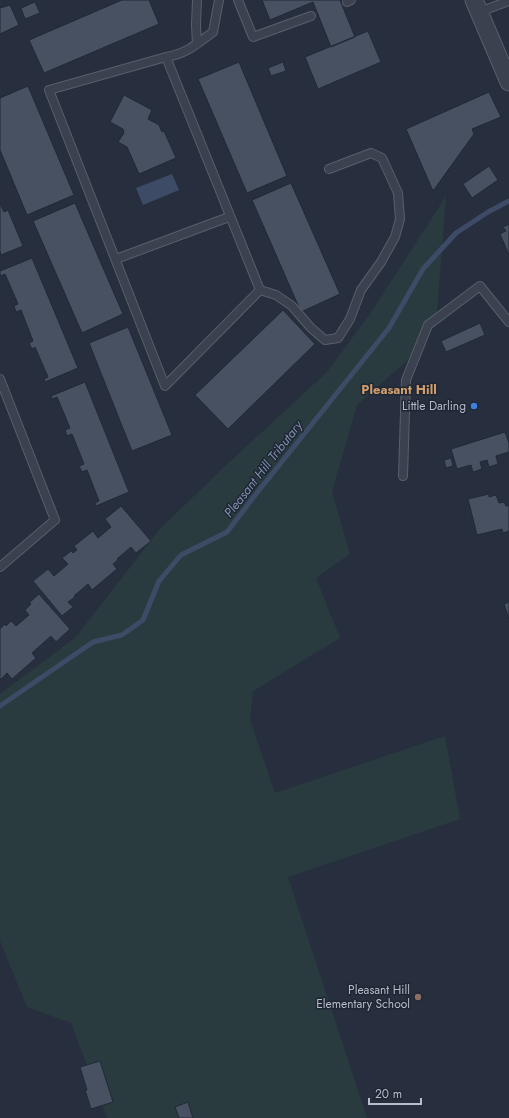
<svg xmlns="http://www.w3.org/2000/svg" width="509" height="1118" font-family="Jost,sans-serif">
<rect width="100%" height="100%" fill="#272f3e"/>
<path fill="#293b3f" d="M446,196L436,325L411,357L357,405L332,491L350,554L316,578L340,638L253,691L250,720L275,793L445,736L460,819L288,877L367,1118H107L71,1023L27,1007L0,941V694L75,638L159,530L223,468L327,372L372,311Z"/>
<path fill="#3d4b66" d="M172,174L179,190L143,205L136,188Z"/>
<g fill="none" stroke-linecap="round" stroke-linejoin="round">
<path stroke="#3d4b66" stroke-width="5" d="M0,706L93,642L122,635L143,620L159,581L181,555L227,532L256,494L389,328L423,269L456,233L488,212L509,201"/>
</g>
<path fill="#485162" stroke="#212836" d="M122,0H149L159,24L44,73L29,40Z
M262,0H340L355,37L331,47L313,2L270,20Z
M35,2L40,13L25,19L21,8Z
M10,5L19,25L0,34V8Z
M368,31L381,62L318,89L305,57Z
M239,62L287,176L247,193L198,79Z
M283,62L286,71L271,76L268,68Z
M28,86L74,195L27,215L0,150V98Z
M489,92L501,117L472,129L474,134L433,191L406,129Z
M124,95L152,110L148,119L159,125L162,132L164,131L176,158L139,174L127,147L118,142L124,133L123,129L110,122Z
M489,166L498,180L472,198L463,184Z
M291,183L340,294L301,312L252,200Z
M0,203L4,212L8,210L23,246L1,255L0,251Z
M75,203L123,314L82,333L33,221Z
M509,224V255L500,234L506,231L503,227Z
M32,258L78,368L45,382L44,379L48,377L35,347L32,349L29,343L33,341L21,310L16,312L14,306L18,304L5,274L1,276L0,274V271Z
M283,310L315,344L228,429L195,395Z
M480,323L485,335L446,352L441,341Z
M128,327L172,435L132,451L89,343Z
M85,382L129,492L96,506L95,503L99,501L87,470L82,472L79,466L84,464L72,434L67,436L65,430L70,428L57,397L52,399L51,396Z
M505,432L509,443V452L496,456L498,464L489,467L487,460L480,462L482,469L473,472L471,465L457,469L451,449Z
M451,458L453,466L446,468L444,460Z
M489,494V497L496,495L499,503L504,502L506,506H509V531L503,533L502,529L477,535L468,499Z
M121,506L151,541L136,553L131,547L117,559L118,560L113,564L117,569L92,590L88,584L74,596L75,597L68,602L73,607L62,616L33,581L48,569L54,576L68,564L62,558L71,551L73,553L77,550L74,546L93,531L98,538L111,527L105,519Z
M39,594L70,629L56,642L51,636L32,653L36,658L12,679L7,673L0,680V629L5,624L6,626L11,621L16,626L29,615L25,610L31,604L29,603Z
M509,602V619L504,604Z
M100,1061L113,1102L91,1109L85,1090H87L80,1067Z
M188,1102L193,1118H179L175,1107Z"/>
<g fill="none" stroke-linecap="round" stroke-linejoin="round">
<defs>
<path id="service" d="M238,0L253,37L311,16
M347,2L351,0
M479,12L509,1
M197,44L196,25L197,0
M166,57L260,290L165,386L49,90L166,57C186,54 197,44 213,32L219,0
M116,259L229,217
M260,290L276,295L292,306L311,328L325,340L338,338L350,319L361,290L381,262L395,237L400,219L398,193L382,158L371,153L329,169
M0,379L55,520L0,567
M403,476L406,380L428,325L480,286L509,322"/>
<path id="minor" d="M474,0L509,82"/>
</defs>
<use href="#service" stroke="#585f6c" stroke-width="10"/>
<use href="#minor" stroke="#585f6c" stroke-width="19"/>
<use href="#service" stroke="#3b414e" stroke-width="8"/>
<use href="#minor" stroke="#3b414e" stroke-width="17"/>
</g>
<circle fill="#3f7fe0" stroke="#1f2634" stroke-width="1.5" cx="474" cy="406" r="4"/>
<circle fill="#8d6e63" stroke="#1f2634" stroke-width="1.5" cx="418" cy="997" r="4"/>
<g text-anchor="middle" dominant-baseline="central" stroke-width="3" stroke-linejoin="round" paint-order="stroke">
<g font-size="12" fill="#b7bdc9" stroke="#1f2634" text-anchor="end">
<text x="466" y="406">Little Darling</text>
<text x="410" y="990">Pleasant Hill<tspan x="410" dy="14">Elementary School</tspan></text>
</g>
<g font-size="13" font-weight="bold" fill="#cf9e6c" stroke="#1f2634">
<text x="399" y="389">Pleasant Hill</text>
</g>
<g font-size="13" font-style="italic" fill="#8090af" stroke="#1f2634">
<text transform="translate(263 469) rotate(-52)">Pleasant Hill Tributary</text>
</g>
</g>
<path d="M369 1098v6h52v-6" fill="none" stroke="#b7bdc9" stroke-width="2"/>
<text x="375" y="1098" font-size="12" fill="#b7bdc9" stroke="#1f2634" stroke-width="3" paint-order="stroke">20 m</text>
</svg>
